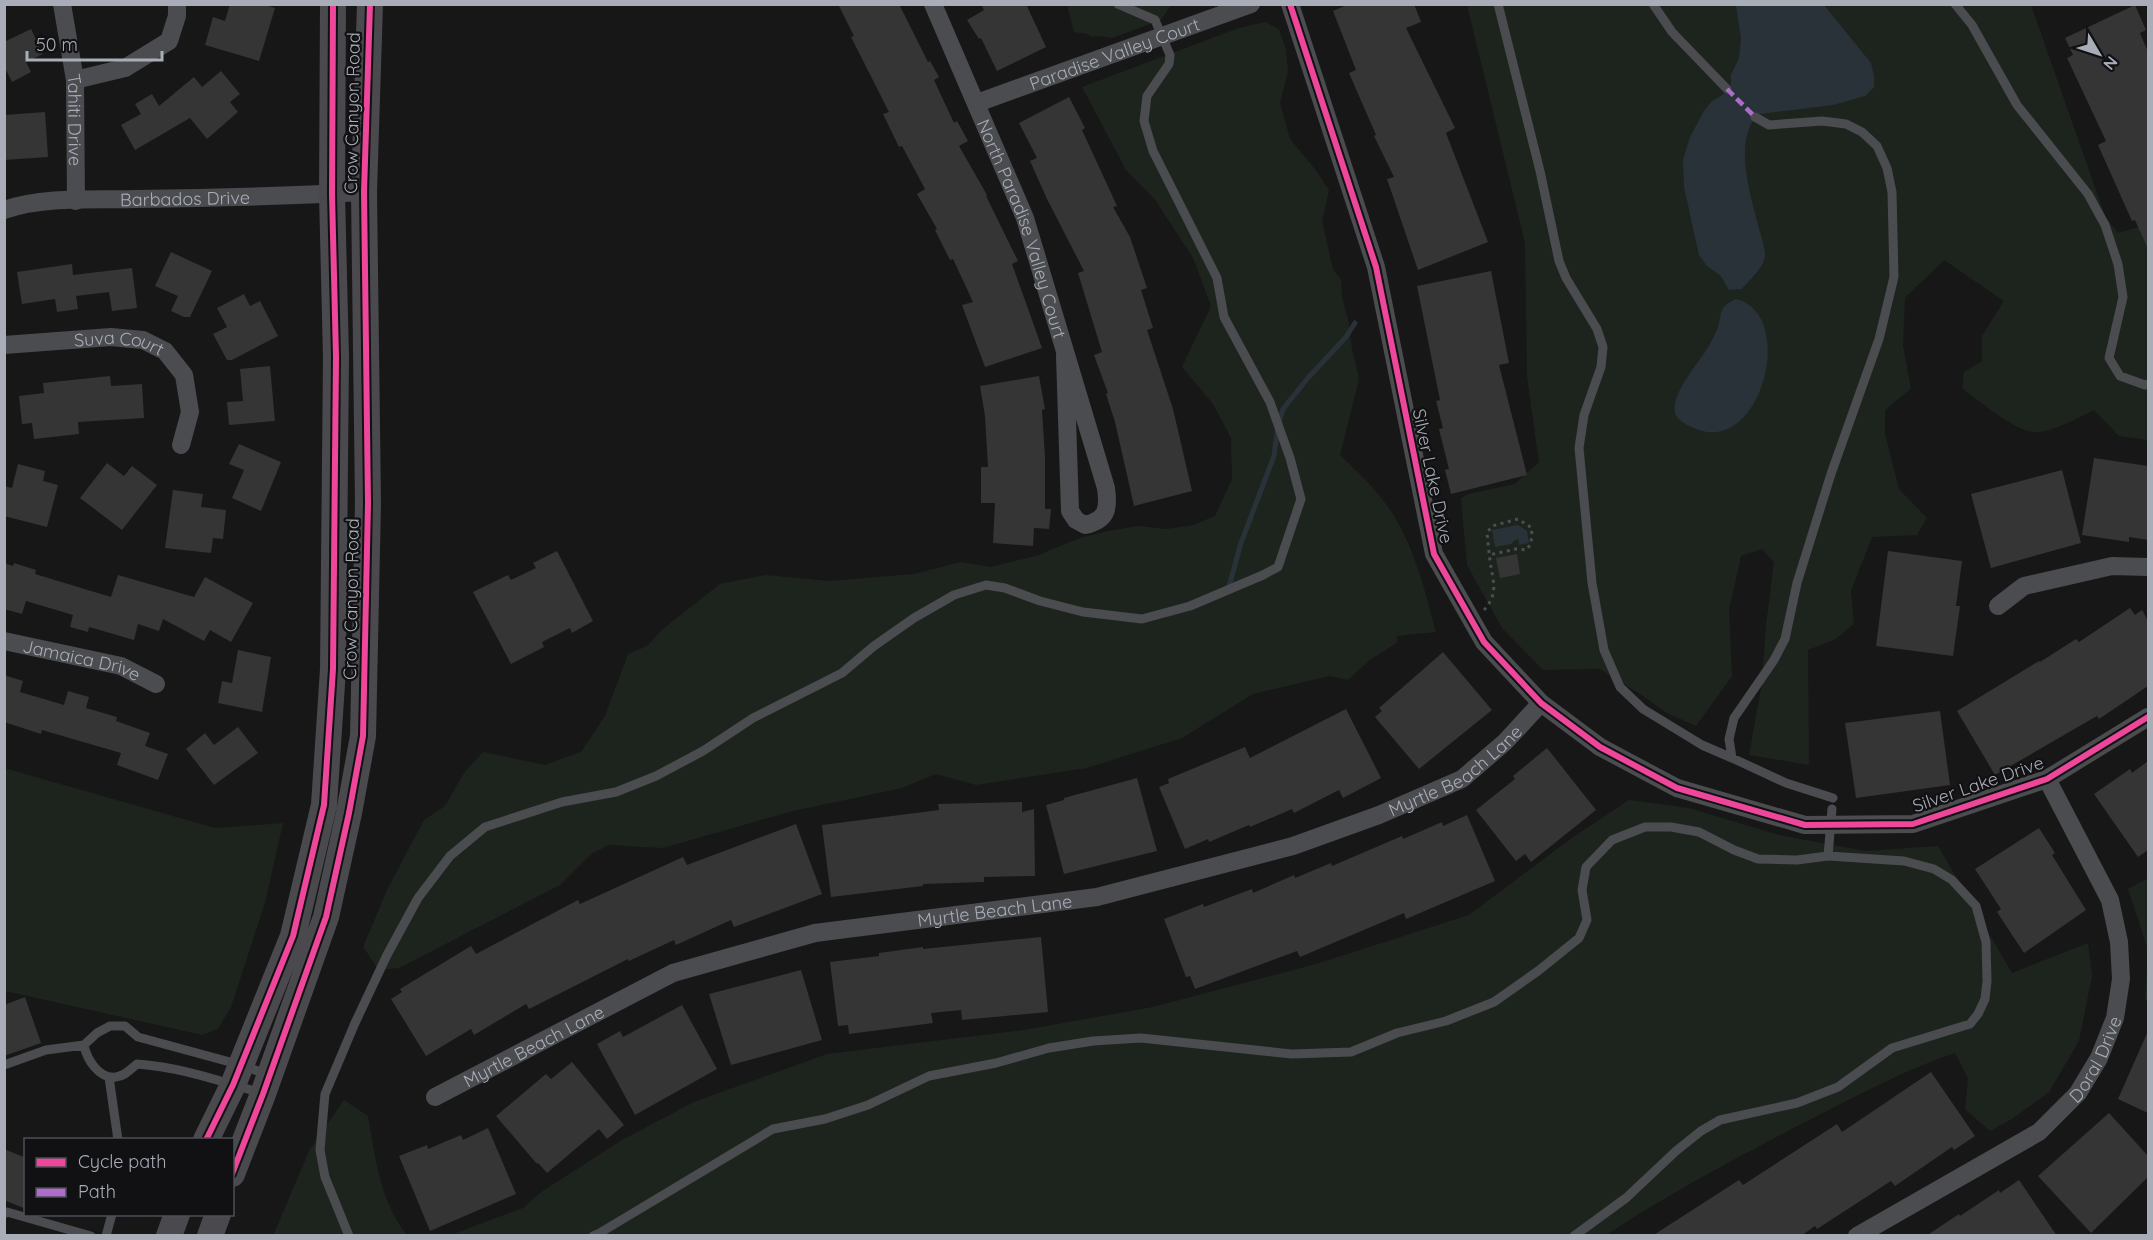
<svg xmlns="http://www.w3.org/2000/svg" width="2153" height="1240" font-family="Quicksand,sans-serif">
<rect width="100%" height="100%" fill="#171717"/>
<path fill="#1d241e" d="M1067,5H1171L1161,20L1112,38L1098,36L1091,37L1088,34L1074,32Z
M1467,5H2031L2105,216L2118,233L2148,224V440L2119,436L2094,410C2081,417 2048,434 2033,432C2012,429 1979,401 1962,388L1964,372L1982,361V336L2004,301L1944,260L1905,298L1903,345L1911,389L1885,410V434L1899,489L1927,518L1917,535L1872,537L1851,591L1854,624L1834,640L1808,650L1809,765L1749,755L1762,683L1766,625L1774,562L1762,549L1741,556L1729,610L1732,676L1696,726L1667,713L1640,694L1600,669L1543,670L1502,628L1467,565L1461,498L1468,494L1515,484L1539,462L1527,377L1525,243Z
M1265,22L1279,29L1286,49L1288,71L1280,103L1290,139L1315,169L1329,190L1322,221L1333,269L1341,280L1342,297L1349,323L1352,349L1359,379L1340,455C1354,469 1370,483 1382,499C1412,536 1424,587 1436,632L1397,636V643L1371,659L1348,680L1330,676L1253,694L1182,738L1087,768L976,785L936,774L902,788L793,811L663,848L609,845L591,854L560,885L399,968L379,970L363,947L387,890L424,820L445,806L464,773L483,752L545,765L581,752L605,716L628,654L647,646L664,628L720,584L765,575L829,581L914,574L961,562L990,567L1036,556L1080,538L1108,531L1138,526L1166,529L1193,525L1215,516L1232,479L1231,438L1213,404L1182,367L1211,306L1193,258L1156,201L1126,170L1082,87L1239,28Z
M4,768L215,828L283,823L265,903L231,1007L218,1029L202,1035L5,991Z
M1629,800L1689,808L1779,835L1865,851L1938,846L2012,973L2088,943L2092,976L2079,1041L2049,1092L2012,1119L1990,1131L1965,1109L1968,1078L1955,1053C1904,1070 1857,1096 1809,1120C1740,1156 1671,1192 1606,1235L448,1236L523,1208L541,1192L622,1140L694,1102L827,1054L1024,1030L1153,1007L1316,964L1469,915L1569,840Z
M2148,878V1001L2145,1000L2148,950L2128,889Z
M344,1100L368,1116C375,1156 380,1202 407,1235L273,1236L309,1151Z"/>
<path fill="#2a3239" d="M1736,5H1824L1871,63L1874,76V87L1865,96L1833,105L1759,114C1731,139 1752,201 1760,232C1762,239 1765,248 1765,255C1764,268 1750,279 1742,289L1729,290L1721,276L1707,266L1699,255L1684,187L1683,160L1690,137L1704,111L1711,102L1725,93L1731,84V75L1739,58L1741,38Z
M1736,299C1797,314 1762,452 1699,430C1690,426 1677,422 1675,412C1671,392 1701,361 1710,344C1713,338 1717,331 1719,324C1720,319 1720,314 1722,310C1725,304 1730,302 1736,299Z
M1518,525L1527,531L1529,543L1519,545L1518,539L1515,540L1511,544L1495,547L1492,530Z"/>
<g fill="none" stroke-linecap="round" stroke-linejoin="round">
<path stroke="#2a3239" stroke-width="5" d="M1228,590L1241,543L1274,456L1278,426L1283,409L1307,379L1346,337L1355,323"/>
</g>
<path fill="#353536" d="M230,4H262L275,8L259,61L205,45L213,17L225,21Z
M838,4H899L928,62L930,61L939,77L934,80L954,123L957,121L968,141L959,146L987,195L986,196L1018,261L1012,264L1042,348L985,367L962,305L973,302L953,259L950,260L935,230L937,229L917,194L925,189L902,146L899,147L883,114L889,112L851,37L854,36Z
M981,4H1026L1046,47L997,71L981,38L979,39L967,20L984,10Z
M1349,4H1414L1421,22L1406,28L1455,128L1446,133L1488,242L1418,270L1387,179L1394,177L1374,136L1376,135L1349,73L1356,70L1333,11Z
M2135,5L2146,30L2140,33L2148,52V249L2135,220L2132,221L2098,145L2106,141L2067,58L2073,55L2065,38Z
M31,29L43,54L26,62L31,72L12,82L4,66V42Z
M221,71L240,94L230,102L238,112L207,139L190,118L135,150L121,125L141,114L135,104L152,94L159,106L194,77L202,87Z
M1069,97L1085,128L1082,130L1117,206L1113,207L1130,237L1147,288L1141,290L1153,328L1147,330L1173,409L1192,491L1134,506L1115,422L1106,394L1108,393L1094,355L1102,352L1078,273L1084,271L1047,199L1030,161L1037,158L1019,123Z
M45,112L48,157L4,160V115Z
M171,252L212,271L190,317H184L171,311L178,296L155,286Z
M72,264L73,275L132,268L137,308L112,311L109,292L76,296L78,309L57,312L55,299L22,304L17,272Z
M1491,271L1509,363L1499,365L1527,475L1451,494L1445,470L1449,469L1439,429L1443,428L1436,401L1440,400L1417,286Z
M244,294L250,306L260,301L278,336L232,360H227L213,334L227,327L217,308Z
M270,366L275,421L229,425L227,402L243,401L240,369Z
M110,376L111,386L142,384L144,418L78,422L79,434L34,439L32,423L22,424L19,396L44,393L43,383Z
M1039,376L1045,409L1042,410L1045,457V509H1051L1049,529L1034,528L1033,546L993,543L995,503H981V467H988L985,416L980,386Z
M239,444L281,462L261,511L232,498L244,470L229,464Z
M2094,458L2148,466V540L2129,537V542L2082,535Z
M107,463L124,476L132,466L157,485L122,530L80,498Z
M18,464L45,471L43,481L58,485L47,527L4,516V486L12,488Z
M2062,470L2081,543L1991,568L1971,494Z
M173,490L203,494L201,507L226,510L223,539L213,538L211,553L165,548Z
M557,551L593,621L572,633L570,628L542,642L544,647L511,664L473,592L508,575L511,580L536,568L533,563Z
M1888,551L1962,561L1956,606H1960L1953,656L1876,646Z
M1517,554L1520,574L1500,578L1496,558Z
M4,563L13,566L14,563L36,570L35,574L111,597L118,575L194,597L205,577L253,603L231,642L210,630L204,641L163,619L159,631L138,624L134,640L89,627L88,632L70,627L73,615L26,601L22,614L4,609Z
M2130,608L2135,615L2142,610L2148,621V686L2099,719L2097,716L1995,775L1957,711L2039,661L2040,662L2076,639L2079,642Z
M238,650L271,657L262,712L218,703L222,681L232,683Z
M1443,652L1492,710L1419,769L1375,717L1382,711L1379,708Z
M4,675L23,681L20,692L64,705L68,691L89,697L86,708L117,717L116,721L150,733L145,746L168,754L158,780L117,765L121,753L42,730L41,734L4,722Z
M1346,709L1381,778L1343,798L1339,790L1294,813L1292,809L1250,827L1249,825L1209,842L1208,839L1185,849L1159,787L1169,783L1168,779L1245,747L1250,758Z
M1940,711L1950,785L1856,798L1845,723Z
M238,727L258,753L214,785L186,749L205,733L214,745Z
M1547,748L1596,810L1531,862L1525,854L1516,861L1476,810L1515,779L1513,776Z
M2148,761V850L2138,857L2094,794L2130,769L2132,773Z
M1137,778L1157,851L1064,874L1046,805L1064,800V798Z
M1022,802V812L1034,809L1035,876L984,877V882L923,884V886L831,897L822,825L939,810L938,804Z
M1467,815L1495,881L1406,919L1404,913L1300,957L1297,951L1195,989L1190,976L1186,977L1164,919L1203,904L1204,907L1252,889L1253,893L1294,875L1295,878L1331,863L1332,866L1402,836L1403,839L1442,822L1443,826Z
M796,824L822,894L734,927L731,920L676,945L674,940L629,961L628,959L529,1009L526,1004L474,1035L471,1029L426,1056L391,999L402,992L400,989L471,946L476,954L578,900L580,904L683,857L687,865Z
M2039,828L2055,853L2052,855L2086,910L2024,953L1997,912L2001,909L1975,869Z
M1041,937L1048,1012L962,1020L961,1010L931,1013L933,1023L849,1034L848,1025L838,1026L830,962L879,956V953L923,947V949Z
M801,970L822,1040L731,1065L709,994Z
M25,997L41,1043L4,1056V1005Z
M682,1005L717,1069L635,1115L597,1044L620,1031L623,1037Z
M2148,1031V1113L2118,1099Z
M572,1062L624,1125L607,1139L599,1129L547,1173L538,1163L537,1164L496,1116L546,1074L551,1079Z
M1931,1072L1975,1136L1954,1150L1952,1147L1895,1186L1891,1181L1817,1229L1815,1226L1801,1236H1652L1739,1180L1743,1185L1837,1124L1842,1132Z
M2109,1113L2148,1156V1177L2091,1233L2038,1176Z
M488,1128L516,1194L430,1231L399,1156L427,1145L428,1149L461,1135L463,1140Z
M4,1149L26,1158V1209L4,1200Z
M2019,1180L2057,1236H1926L1959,1214L1960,1216L1999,1190L2000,1193Z"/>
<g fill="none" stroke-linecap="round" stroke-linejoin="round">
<path stroke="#4d4e52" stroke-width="3" stroke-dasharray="3 4.5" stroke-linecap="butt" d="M1484,610C1499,593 1493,582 1490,561C1489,552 1488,542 1487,533L1492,526L1518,519L1532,528L1531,544L1526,550L1516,549L1489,555"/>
<path stroke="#4b4c50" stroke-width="9" d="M1498,4L1540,171L1559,261L1566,278L1597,329L1603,347L1601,367L1584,415L1579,448L1592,583L1604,650L1620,687L1643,709L1702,745L1732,758L1729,739L1734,718L1774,660L1785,639L1797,583L1831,474L1879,339L1894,277L1892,192L1887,168L1877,146L1862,132L1846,124L1822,121L1769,125L1755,117
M1653,4L1672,32L1727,89
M1955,4L1972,25L2017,105L2088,194L2105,225L2118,264L2123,297L2109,358L2120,376L2145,385L2148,384
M1732,758L1786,783L1833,798
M84,1045C87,1060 99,1079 116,1077C125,1076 131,1069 137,1064C180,1067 220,1081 261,1093
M4,1065L46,1050L84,1045L97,1033L110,1026H125L138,1037L241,1065L269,1075
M109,1077L118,1140
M4,1214L7,1212L91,1236
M106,1236L112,1214
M349,1236L325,1177L320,1150L325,1094L355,1023L387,955L418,898L450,856L485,827L562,802L616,792L656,776L703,751L753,718L842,673L874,646L914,618L954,595L986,585L1005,588L1040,601L1083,612L1142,619L1190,606L1263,575L1278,567L1301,499L1290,458L1270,402L1224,317L1217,278L1153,151L1144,121L1147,96L1169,64L1170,55L1155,20L1118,4
M593,1236L598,1234L773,1129L825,1119L868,1105L929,1076L996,1063L1049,1048L1093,1041L1141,1038L1292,1054L1351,1052L1397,1033L1446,1021L1494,1002L1538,971L1579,938L1587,920L1582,890L1586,867L1612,840L1645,827H1671L1699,832L1734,850L1758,859L1797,860L1828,856
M1574,1236L1626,1198L1676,1151L1701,1131L1720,1120L1797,1103L1838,1087L1892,1048L1970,1024L1978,1014L1985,999L1987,981L1986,942L1976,906L1952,880L1934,869L1904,861L1828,856L1832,809"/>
<g stroke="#4b4c50" stroke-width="18">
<path id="s1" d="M62,4L75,80L76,201"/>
<path id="s2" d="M933,4L1025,218L1106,488C1109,509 1107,520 1085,525L1076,520L1070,511L1065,356"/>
<path d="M1290,4L1376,267L1434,554L1484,642L1541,703L1600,747L1677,788L1805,825L1913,824L2047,779L2148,717"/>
<path d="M75,80L125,68L169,41L177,16V4"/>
<path id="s3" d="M977,103L1251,4"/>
<path id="s4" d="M4,210C43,196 95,200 136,199C212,198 288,196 364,192"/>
<path id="s5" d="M4,345L111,337L143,340L165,351L184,375L190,412L181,445"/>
<path d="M1998,606L2024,586L2112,566L2148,567"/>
<path id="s6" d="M4,641L121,666L156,684"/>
<path id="s7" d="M435,1097L673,973L815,933L1097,897L1293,846L1379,815L1462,779L1505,742L1541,703"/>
<path id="s8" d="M1857,1236L2039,1132L2078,1093L2099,1058L2115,1018L2121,979L2119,942L2110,900L2047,779"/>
</g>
<path stroke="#4a4a4e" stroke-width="26" d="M206,1140L233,1085L293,936L324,805L333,669L336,357L332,194L333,4
M232,1174L263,1094L326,917L349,813L363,736L368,503L364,192L370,4
M169,1236L177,1214
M210,1236L218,1214"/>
<path stroke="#b06ccc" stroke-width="4.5" stroke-dasharray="9 4.5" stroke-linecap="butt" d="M1727,89L1755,117"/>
<defs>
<path id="cycleway" d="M1290,4L1376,267L1434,554L1484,642L1541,703L1600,747L1677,788L1805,825L1913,824L2047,779L2148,717
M206,1140L233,1085L293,936L324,805L333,669L336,357L332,194L333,4
M232,1174L263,1094L326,917L349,813L363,736L368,503L364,192L370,4"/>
</defs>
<use href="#cycleway" stroke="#111113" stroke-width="10"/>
<use href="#cycleway" stroke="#ed469a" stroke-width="6"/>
</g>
<g text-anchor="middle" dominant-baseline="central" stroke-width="4.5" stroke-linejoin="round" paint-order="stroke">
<g font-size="18" fill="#a8adb8" stroke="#111113">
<text stroke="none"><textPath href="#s3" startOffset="146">Paradise Valley Court</textPath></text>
<text transform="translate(352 113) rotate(-89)">Crow Canyon Road</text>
<text stroke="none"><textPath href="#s1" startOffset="117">Tahiti Drive</textPath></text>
<text stroke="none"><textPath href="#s4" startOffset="182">Barbados Drive</textPath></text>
<text stroke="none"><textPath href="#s2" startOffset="242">North Paradise Valley Court</textPath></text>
<text stroke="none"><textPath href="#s5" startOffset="116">Suva Court</textPath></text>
<text transform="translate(1433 476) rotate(78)">Silver Lake Drive</text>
<text transform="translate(351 599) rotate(-89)">Crow Canyon Road</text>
<text stroke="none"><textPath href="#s6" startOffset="80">Jamaica Drive</textPath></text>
<text stroke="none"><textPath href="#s7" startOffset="1083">Myrtle Beach Lane</textPath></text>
<text transform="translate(1978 784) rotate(-19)">Silver Lake Drive</text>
<text stroke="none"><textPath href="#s7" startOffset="597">Myrtle Beach Lane</textPath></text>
<text stroke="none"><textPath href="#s7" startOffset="111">Myrtle Beach Lane</textPath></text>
<text stroke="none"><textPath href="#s8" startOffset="303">Doral Drive</textPath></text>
</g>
</g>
<rect width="2153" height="1240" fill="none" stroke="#a8adb8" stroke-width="12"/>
<rect x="24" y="1138" width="210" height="78" fill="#111113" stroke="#4d4f55" stroke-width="1.5"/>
<rect x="36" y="1158" width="30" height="9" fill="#ed469a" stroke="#4d4f55" stroke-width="1.5"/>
<text x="78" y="1168" font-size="18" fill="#a8adb8">Cycle path</text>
<rect x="36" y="1188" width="30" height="9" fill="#b06ccc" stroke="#4d4f55" stroke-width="1.5"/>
<text x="78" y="1198" font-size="18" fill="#a8adb8">Path</text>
<g transform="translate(2099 54) rotate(129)" stroke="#111113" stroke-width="4.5" paint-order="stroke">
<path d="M0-4.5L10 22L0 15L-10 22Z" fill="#a8adb8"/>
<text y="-9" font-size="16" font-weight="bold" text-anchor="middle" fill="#a8adb8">N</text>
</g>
<path d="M27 51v9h135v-9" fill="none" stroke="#a8adb8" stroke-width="3"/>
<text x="36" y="51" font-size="18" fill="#a8adb8" stroke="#111113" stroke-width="4.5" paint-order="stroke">50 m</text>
</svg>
